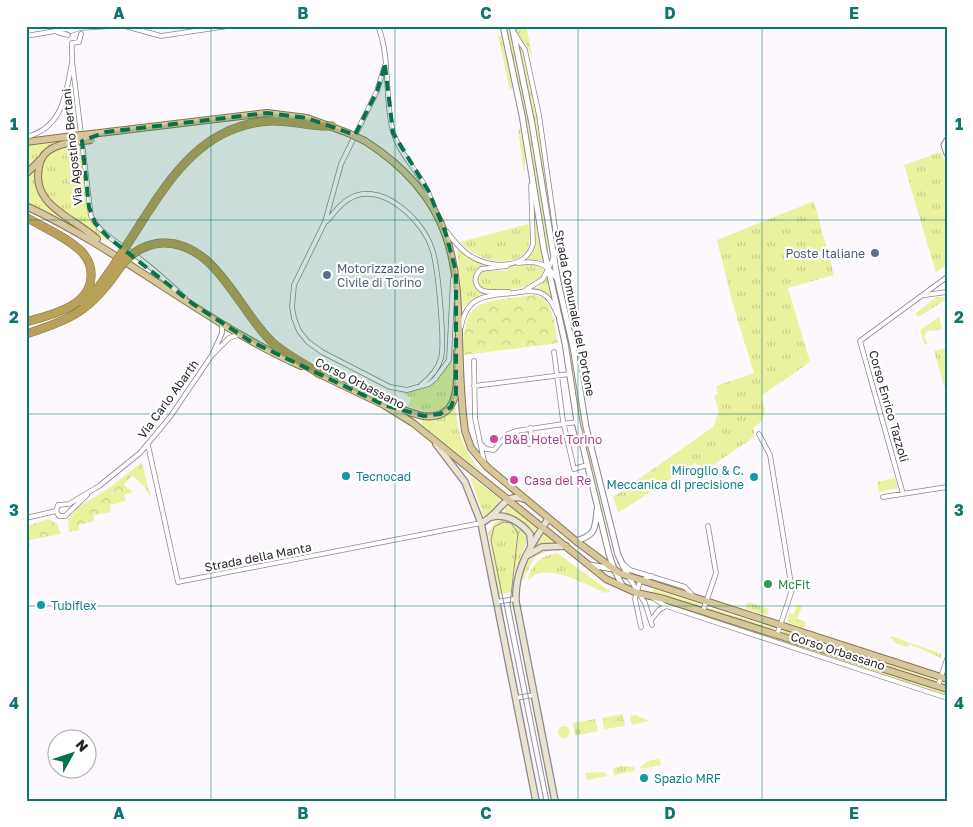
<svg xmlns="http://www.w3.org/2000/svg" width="973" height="827" font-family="'Golos Text',sans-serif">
<defs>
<pattern id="grass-tufts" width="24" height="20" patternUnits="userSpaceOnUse" patternTransform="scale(1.25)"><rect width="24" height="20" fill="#eaf2a0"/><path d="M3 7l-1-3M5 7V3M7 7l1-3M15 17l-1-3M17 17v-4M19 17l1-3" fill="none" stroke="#c9cf8a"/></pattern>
<pattern id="forest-crowns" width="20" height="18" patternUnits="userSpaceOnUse" patternTransform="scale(1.25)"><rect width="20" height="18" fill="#eaf2a0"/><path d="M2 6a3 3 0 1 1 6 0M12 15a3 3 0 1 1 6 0" fill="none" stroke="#c9cf8a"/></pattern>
</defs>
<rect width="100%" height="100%" fill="#fcf8fd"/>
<path fill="url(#grass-tufts)" d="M506,26H509L531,132L550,249L547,250L528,133Z
M515,26H526L533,58L515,28Z
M498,35L502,36L513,87L510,90Z
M518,41L523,50L538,119L550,212Z
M518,129L522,131L526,154L524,173Z
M53,143L26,169V146Z
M79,144L89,214L94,226L110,243C87,227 25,198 43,162C51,148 65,146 79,144Z
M941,152L947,167V264L936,273L904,165Z
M34,169C35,199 49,206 71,223L26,202V178Z
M814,201L834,275L788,288L810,362L761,396L765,409L762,421L754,427V437L706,470L695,463L618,513L613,497L713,427L719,411L714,396L718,394L716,386L754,373L732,301L717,240Z
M535,217L543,261H542L528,259L536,245Z
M528,224L530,235L528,249C512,271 475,260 460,242Z
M459,250L470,259L485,266L481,268L474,284L483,294L472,299L463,308L457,251Z
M561,250H564L568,280L564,281Z
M533,264L545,269C537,291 506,290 486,290L479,284L478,279L483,270L505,271L513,267Z
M547,278L552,298L536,289Z
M936,297H947V299L918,317L916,313Z
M939,317L942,329L927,331L924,337L928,344L924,343L920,330Z
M565,337L571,354L582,424L609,536H607L579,423Z
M947,348V396L934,351Z
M452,356C454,393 457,426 408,406L411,398L397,391C424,391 443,383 452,356Z
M453,408H456C457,433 465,451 480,471L421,424L423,419L447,414Z
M470,476L501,500L486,517L483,515Z
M895,478L898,488L879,492L877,482Z
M509,506L536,528L535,533L533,534L505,513V508Z
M503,519L517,525L528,538L514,574L512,592L499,594L488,534L494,523Z
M544,534L556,543H545L533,548Z
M554,548L535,557L523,580H520C526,561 533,551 554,548Z
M557,553L605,588L611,591L605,593C585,584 543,560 528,581C530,565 541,555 557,553Z
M653,589L699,604L698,606L653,592Z
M748,602L769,609L767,615L745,609Z
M797,605L802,606L797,619L806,622L804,628L787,622L789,613L794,614Z
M710,608L774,628L773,631L709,611Z
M727,622L947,693V695L726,624Z
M784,631L935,680L934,682L783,633Z
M891,636L942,654L941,658L909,644L908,647L897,644L891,638Z
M623,714L625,726L604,729L602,718Z
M636,715L649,721L632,725L630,716Z
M595,719L598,731L575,736L573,723Z
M558 732a6 6 0 1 1 12 0a6 6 0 1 1-12 0Z
M660,759L661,765L641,769L640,766L651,760Z
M622,766L634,767L635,771L614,775L613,768Z
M601,772L606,773L607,776L587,780L585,773Z"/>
<path fill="url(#forest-crowns)" d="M534,295C555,298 554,327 558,343L464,355C461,295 485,302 534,295Z
M142,462L151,498L145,487L132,475L124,485L133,492L124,495L126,501L110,505L111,512L94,515V521L79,525V530L69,532L68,520L78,507L109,488Z
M49,519L57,524L61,534L29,540L30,547L26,548V526Z"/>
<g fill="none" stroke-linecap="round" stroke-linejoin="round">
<defs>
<path id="minor" d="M125,26L161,36L228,26
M378,26C391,59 384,98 393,132C401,158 424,176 432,202
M57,32L68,35
M515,34L525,50L539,115L558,249L543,279L524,291
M26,36L67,29L71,31L80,28L111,26
M72,43L79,42L81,34
M72,60L91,216C103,238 125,246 144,262C158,273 172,286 185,298
M385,65L377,91L341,164L325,222L294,285L292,307L294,318L299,331L308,342L322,352L390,387L407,390L429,384L435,379L449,360L453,279
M26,137C63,128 66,94 72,62C73,56 71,49 72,43
M327,221C335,212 343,200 355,196C385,184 424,222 432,249C438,265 445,343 441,358C438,370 430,378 421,385
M447,232C453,240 460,249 469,255C487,268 526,271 533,244L531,185
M518,263C535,261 547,262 556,278
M507,266L481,269C477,273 474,277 476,283C480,297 499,290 509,292
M925,295L947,292
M461,327C467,294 487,296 514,293C522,292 533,289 541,293C550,297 553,305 557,314
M554,352L563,421L574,469L587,465
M213,353L222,333V324
M474,361L475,418L484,461
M474,386L570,374
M530,428L532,441L529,444L517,435L516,431L577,422
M759,434L770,455L792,590L777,635
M481,444L486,449L494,450L508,434L516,431
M148,445L178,582L481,523
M903,494L860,341L947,277
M883,497L947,487
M56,511L58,505L69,504L99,486L140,453L170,417L212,355L229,338L238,335
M56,511L59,516H65L87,495
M26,518L56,511
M623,564L630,570L685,587L693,596
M628,576L645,603L652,625
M653,598L666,606L947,698
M496,602L515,599
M703,611L716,573L708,526
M651,620L659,610L666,606
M641,627L635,599L640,581L652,576
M938,686L947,659
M516,698L534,695"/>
<path id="tertiary" d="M503,26L522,115L544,250L565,343L577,422L609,554L614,569L623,587
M512,26L532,124L558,282L573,347L586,427L618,555L628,576
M947,140L944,145L947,154
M576,541C596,535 595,529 597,510
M590,565L613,569"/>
<path id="secondary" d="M436,444L465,482L481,523L536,801
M492,517C507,513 521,523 530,534L531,546
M548,519C531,546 514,569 516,602L555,801
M481,523C500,515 504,491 524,499
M526,556L542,547L566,546"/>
<path id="primary" d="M91,134L267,113L307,118L348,133
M365,141C487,219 448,312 465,431L471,448L487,467L576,541L619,573L947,679
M26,142L73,136
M74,142C61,144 44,148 40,163C28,205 72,216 97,239
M26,174L40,160
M26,206C123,251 204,323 301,366
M317,373L384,405L413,423L606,579L637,593L664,599L947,689
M393,407C403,409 413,414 423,416C463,421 457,378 457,352"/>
<path id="motorway" d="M26,217C44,228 67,237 82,252C88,259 92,267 91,277C90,307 50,315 26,322
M141,223C172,174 206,124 271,121C292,120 311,127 332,126
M161,243C215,240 238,310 272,342C286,355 305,364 320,374
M83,302L97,289L114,265
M26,334C73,319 91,310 119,269"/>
</defs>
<use href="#minor" stroke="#8d8591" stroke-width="5.5"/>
<use href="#tertiary" stroke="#8d8591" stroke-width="7"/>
<use href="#secondary" stroke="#8d8591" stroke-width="8"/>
<use href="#primary" stroke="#877649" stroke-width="8"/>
<use href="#motorway" stroke="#877649" stroke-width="9"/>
<use href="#minor" stroke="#fff" stroke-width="4"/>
<use href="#tertiary" stroke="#fff" stroke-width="5"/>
<use href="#secondary" stroke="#eae3ce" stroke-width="5.5"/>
<use href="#primary" stroke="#d6c79c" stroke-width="6"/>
<use href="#motorway" stroke="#baa15a" stroke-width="8"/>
<path stroke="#939094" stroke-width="1" d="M544,801L491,540L494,527L503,522L511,523L518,533L510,605L549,801"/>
<defs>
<path id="primary-bridge" d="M348,133L365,141
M73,136L91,134
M74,142L92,140"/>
<path id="motorway-bridge" d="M114,265L141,223
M119,269C129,254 143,245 161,243"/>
</defs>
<use href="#primary-bridge" stroke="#877649" stroke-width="8" stroke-linecap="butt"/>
<use href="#motorway-bridge" stroke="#877649" stroke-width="9" stroke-linecap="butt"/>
<use href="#primary-bridge" stroke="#d6c79c" stroke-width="6"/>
<use href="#motorway-bridge" stroke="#baa15a" stroke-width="8"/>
</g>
<path fill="#08724b" fill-opacity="0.2" stroke="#08724b" stroke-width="4" stroke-dasharray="10 6" stroke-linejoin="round" d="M385,65L393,133L429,192L445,231L456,271V394L451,407L440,414L424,416L384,405L250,341L193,304L109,238L95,223L89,207L82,141L106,132L267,113L307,118L355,135L377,91Z"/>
<path fill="none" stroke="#0f766e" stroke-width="1" stroke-opacity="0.55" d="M211,26V801M395,26V801M578,26V801M762,26V801M26,220H947M26,414H947M26,606H947"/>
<g fill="#5c6f8a" stroke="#fff" stroke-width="2">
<circle cx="875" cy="253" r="5"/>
<circle cx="327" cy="275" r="5"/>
</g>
<g fill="#d1479c" stroke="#fff" stroke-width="2">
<circle cx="494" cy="439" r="5"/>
<circle cx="514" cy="480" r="5"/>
</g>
<g fill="#0f9aa8" stroke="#fff" stroke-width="2">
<circle cx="346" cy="476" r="5"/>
<circle cx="754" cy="477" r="5"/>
<circle cx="41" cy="605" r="5"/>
<circle cx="644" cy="778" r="5"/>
</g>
<circle fill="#2e9e5b" stroke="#fff" stroke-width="2" cx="768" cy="584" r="5"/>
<g text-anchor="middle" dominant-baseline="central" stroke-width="4.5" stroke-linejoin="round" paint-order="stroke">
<g font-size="12" fill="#282529" stroke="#fff">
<text transform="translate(72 147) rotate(-96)">Via Agostino Bertani</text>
<text transform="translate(575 313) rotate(79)">Strada Comunale del Portone</text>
<text transform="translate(360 383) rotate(27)">Corso Orbassano</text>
<text transform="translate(168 399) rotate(-54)">Via Carlo Abarth</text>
<text transform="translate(889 406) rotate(74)">Corso Enrico Tazzoli</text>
<text transform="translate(258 557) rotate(-11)">Strada della Manta</text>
<text transform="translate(838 651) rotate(18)">Corso Orbassano</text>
</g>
<g font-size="12" fill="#4e5e75" stroke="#fff" text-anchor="end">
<text x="865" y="253">Poste Italiane</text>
<text x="337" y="268" text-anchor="start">Motorizzazione<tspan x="337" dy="14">Civile di Torino</tspan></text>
</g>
<g font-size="12" fill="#b23c85" stroke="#fff" text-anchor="start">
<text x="504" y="439">B&amp;B Hotel Torino</text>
<text x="524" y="480">Casa del Re</text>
</g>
<g font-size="12" fill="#0d838f" stroke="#fff" text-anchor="start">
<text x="744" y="470" text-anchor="end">Miroglio &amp; C.<tspan x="744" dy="14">Meccanica di precisione</tspan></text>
<text x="356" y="476">Tecnocad</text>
<text x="51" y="605">Tubiflex</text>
<text x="654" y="778">Spazio MRF</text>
</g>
<g font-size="12" fill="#27864d" stroke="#fff" text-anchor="start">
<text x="778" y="584">McFit</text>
</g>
</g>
<rect width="973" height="827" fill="none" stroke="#ffffff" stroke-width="55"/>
<g transform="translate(72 754) rotate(50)"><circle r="24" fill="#ffffff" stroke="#a9a8a9"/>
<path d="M0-4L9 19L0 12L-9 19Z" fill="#08724b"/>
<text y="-8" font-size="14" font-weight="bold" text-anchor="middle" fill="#282529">N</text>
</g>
<rect x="28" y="28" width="918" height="772" fill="none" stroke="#0f766e" stroke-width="2"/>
<g font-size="16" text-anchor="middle" font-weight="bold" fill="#0f766e">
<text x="119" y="19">A</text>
<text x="303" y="19">B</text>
<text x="486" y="19">C</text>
<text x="670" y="19">D</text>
<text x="854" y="19">E</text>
<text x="14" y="130">1</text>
<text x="959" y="130">1</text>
<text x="14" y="323">2</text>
<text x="959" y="323">2</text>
<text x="14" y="516">3</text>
<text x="959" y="516">3</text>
<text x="14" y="709">4</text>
<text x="959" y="709">4</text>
<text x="119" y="819">A</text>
<text x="303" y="819">B</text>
<text x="486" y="819">C</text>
<text x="670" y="819">D</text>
<text x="854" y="819">E</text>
</g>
</svg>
